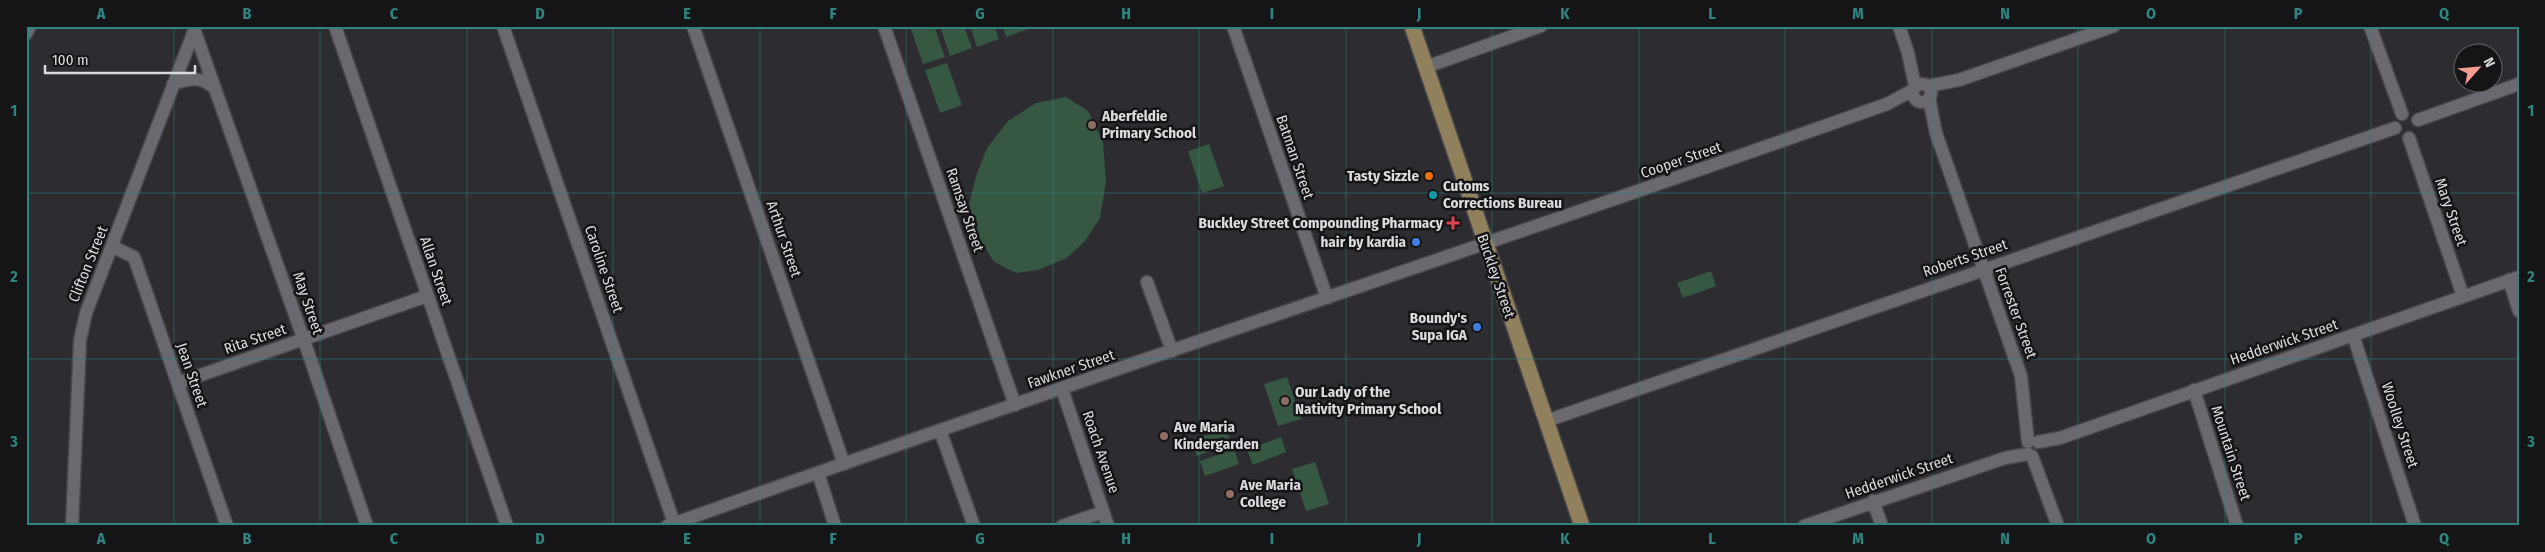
<svg xmlns="http://www.w3.org/2000/svg" width="2545" height="552" font-family="'Fira Sans Condensed',sans-serif">
<rect width="100%" height="100%" fill="#2d2c31"/>
<path fill="#365842" d="M910,26H934L945,57L923,64Z
M940,26H964L972,48L950,56Z
M970,26H994L999,39L977,47Z
M1003,26H1027L1028,29L1006,37Z
M947,63L962,105L940,113L925,70Z
M1066,97L1088,111L1103,142L1106,182L1100,218L1085,241L1067,258L1038,270L1016,273L994,262L979,238L969,205L976,176L987,148L1008,121L1036,103Z
M1209,144L1224,186L1202,193L1188,151Z
M1711,271L1716,286L1683,298L1677,283Z
M1287,377L1301,419L1278,426L1264,384Z
M1226,428L1231,443L1197,456L1191,441Z
M1281,437L1286,452L1253,465L1247,450Z
M1234,449L1239,464L1205,476L1200,461Z
M1315,462L1329,504L1306,511L1292,469Z"/>
<g fill="none" stroke-linecap="round" stroke-linejoin="round">
<defs>
<path id="minor" d="M335,26L507,526
M503,26L674,523
M693,26L844,464
M884,26L1015,405
M1233,26L1327,298
M1899,26L1908,53L1915,86
M2370,26L2402,114
M194,29L307,349L367,526
M26,34L30,26
M1426,67L1541,26
M1913 93a9 9 0 1 1 18 0a9 9 0 1 1-18 0Z
M173,84C189,79 202,75 215,89
M1928,86L1959,80L2114,26
M1929,98L1936,133L2021,376L2028,442
M2418,120L2519,84
M2409,138L2463,296
M113,247L134,257L227,526
M2509,280L2519,311
M1147,282L1172,351
M2353,335L2415,526
M178,383L427,296
M1062,389L1108,526
M2194,390L2237,526
M1546,421L2395,128
M940,430L974,526
M2038,442L2060,438L2519,277
M2032,456L2058,526
M818,473L835,526
M1873,501L1882,526
M72,526L80,340L86,313L196,26
M667,526C1072,381 1481,248 1887,104L1913,90
M1062,526L1103,512
M1804,526L2005,458L2028,454"/>
<path id="major" d="M1412,26L1582,526"/>
</defs>
<use href="#minor" stroke="#49474c" stroke-width="15"/>
<use href="#major" stroke="#49474c" stroke-width="18"/>
<use href="#minor" stroke="#6a696f" stroke-width="12"/>
<use href="#major" stroke="#90805b" stroke-width="15"/>
</g>
<path fill="none" stroke="#2e857f" stroke-width="1" stroke-opacity="0.55" d="M174,26V526M320,26V526M467,26V526M613,26V526M760,26V526M906,26V526M1053,26V526M1199,26V526M1346,26V526M1492,26V526M1639,26V526M1785,26V526M1932,26V526M2078,26V526M2225,26V526M2371,26V526M26,193H2519M26,359H2519"/>
<g fill="#8d6e63" stroke="#151517" stroke-width="2">
<circle cx="1092" cy="125" r="5"/>
<circle cx="1285" cy="401" r="5"/>
<circle cx="1164" cy="436" r="5"/>
<circle cx="1230" cy="494" r="5"/>
</g>
<circle fill="#e8710a" stroke="#151517" stroke-width="2" cx="1429" cy="176" r="5"/>
<circle fill="#0f9aa8" stroke="#151517" stroke-width="2" cx="1433" cy="195" r="5"/>
<path fill="#e0444e" stroke="#151517" stroke-width="2" d="M1450.5 215.5h5v5h5v5h-5v5h-5v-5h-5v-5h5z"/>
<g fill="#3f7fe0" stroke="#151517" stroke-width="2">
<circle cx="1416" cy="242" r="5"/>
<circle cx="1477" cy="327" r="5"/>
</g>
<g text-anchor="middle" dominant-baseline="central" stroke-width="5" stroke-linejoin="round" paint-order="stroke">
<g font-size="15" font-weight="bold" fill="#dbdade" stroke="#151517" text-anchor="start">
<text x="1102" y="116">Aberfeldie<tspan x="1102" dy="17">Primary School</tspan></text>
<text x="1419" y="176" text-anchor="end">Tasty Sizzle</text>
<text x="1443" y="186">Cutoms<tspan x="1443" dy="17">Corrections Bureau</tspan></text>
<text x="1443" y="223" text-anchor="end">Buckley Street Compounding Pharmacy</text>
<text x="1406" y="242" text-anchor="end">hair by kardia</text>
<text x="1467" y="318" text-anchor="end">Boundy's<tspan x="1467" dy="17">Supa IGA</tspan></text>
<text x="1295" y="392">Our Lady of the<tspan x="1295" dy="17">Nativity Primary School</tspan></text>
<text x="1174" y="427">Ave Maria<tspan x="1174" dy="17">Kindergarden</tspan></text>
<text x="1240" y="485">Ave Maria<tspan x="1240" dy="17">College</tspan></text>
</g>
<g font-size="15" fill="#dbdade" stroke="#151517">
<text transform="translate(1295 157) rotate(71)">Batman Street</text>
<text transform="translate(1681 160) rotate(-19)">Cooper Street</text>
<text transform="translate(965 210) rotate(71)">Ramsay Street</text>
<text transform="translate(2451 212) rotate(71)">Mary Street</text>
<text transform="translate(784 239) rotate(71)">Arthur Street</text>
<text transform="translate(1965 258) rotate(-19)">Roberts Street</text>
<text transform="translate(88 264) rotate(-68)">Clifton Street</text>
<text transform="translate(604 269) rotate(71)">Caroline Street</text>
<text transform="translate(436 271) rotate(71)">Allan Street</text>
<text transform="translate(1496 276) rotate(71)">Buckley Street</text>
<text transform="translate(308 303) rotate(71)">May Street</text>
<text transform="translate(2016 313) rotate(70)">Forrester Street</text>
<text transform="translate(255 339) rotate(-19)">Rita Street</text>
<text transform="translate(2284 342) rotate(-19)">Hedderwick Street</text>
<text transform="translate(1071 369) rotate(-19)">Fawkner Street</text>
<text transform="translate(192 375) rotate(71)">Jean Street</text>
<text transform="translate(2400 425) rotate(72)">Woolley Street</text>
<text transform="translate(1101 452) rotate(71)">Roach Avenue</text>
<text transform="translate(2231 453) rotate(72)">Mountain Street</text>
<text transform="translate(1899 476) rotate(-19)">Hedderwick Street</text>
</g>
</g>
<rect width="2545" height="552" fill="none" stroke="#151517" stroke-width="55"/>
<g transform="translate(2478 68) rotate(63)"><circle r="24" fill="#151517" stroke="#646467"/>
<path d="M0-4L9 19L0 12L-9 19Z" fill="#f59c93"/>
<text y="-8" font-size="14" font-weight="bold" text-anchor="middle" fill="#dbdade">N</text>
</g>
<path d="M45 65v8h150v-8" fill="none" stroke="#dbdade" stroke-width="2.5"/>
<text x="52" y="65" font-size="15" fill="#dbdade" stroke="#151517" stroke-width="4" paint-order="stroke">100 m</text>
<rect x="28" y="28" width="2490" height="496" fill="none" stroke="#2e857f" stroke-width="2"/>
<g font-size="16" text-anchor="middle" font-weight="bold" fill="#2e857f">
<text x="101" y="19">A</text>
<text x="247" y="19">B</text>
<text x="394" y="19">C</text>
<text x="540" y="19">D</text>
<text x="687" y="19">E</text>
<text x="833" y="19">F</text>
<text x="980" y="19">G</text>
<text x="1126" y="19">H</text>
<text x="1272" y="19">I</text>
<text x="1419" y="19">J</text>
<text x="1565" y="19">K</text>
<text x="1712" y="19">L</text>
<text x="1858" y="19">M</text>
<text x="2005" y="19">N</text>
<text x="2151" y="19">O</text>
<text x="2298" y="19">P</text>
<text x="2444" y="19">Q</text>
<text x="14" y="116">1</text>
<text x="2531" y="116">1</text>
<text x="14" y="282">2</text>
<text x="2531" y="282">2</text>
<text x="14" y="447">3</text>
<text x="2531" y="447">3</text>
<text x="101" y="544">A</text>
<text x="247" y="544">B</text>
<text x="394" y="544">C</text>
<text x="540" y="544">D</text>
<text x="687" y="544">E</text>
<text x="833" y="544">F</text>
<text x="980" y="544">G</text>
<text x="1126" y="544">H</text>
<text x="1272" y="544">I</text>
<text x="1419" y="544">J</text>
<text x="1565" y="544">K</text>
<text x="1712" y="544">L</text>
<text x="1858" y="544">M</text>
<text x="2005" y="544">N</text>
<text x="2151" y="544">O</text>
<text x="2298" y="544">P</text>
<text x="2444" y="544">Q</text>
</g>
</svg>
